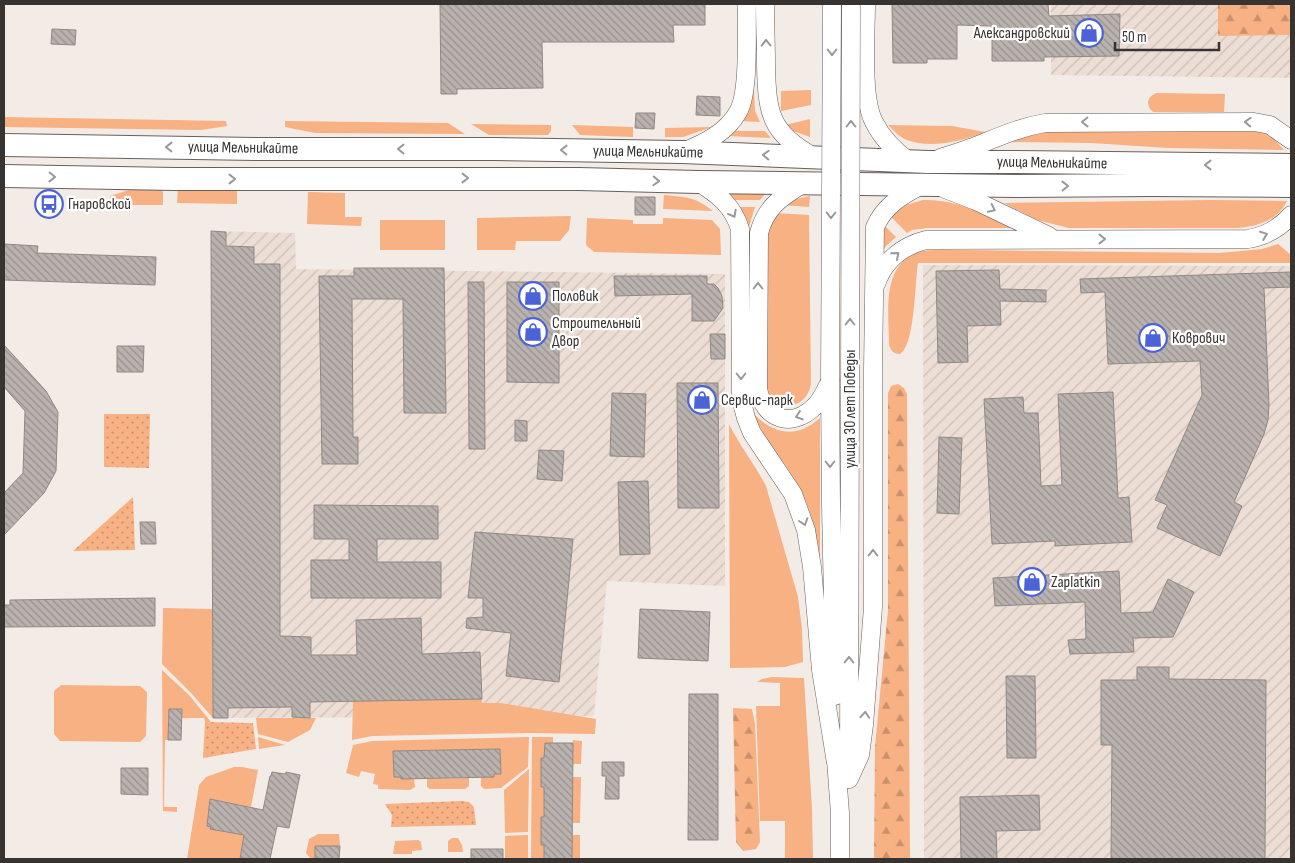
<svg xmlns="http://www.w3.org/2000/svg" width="1295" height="863" font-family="'Sofia Sans Condensed',sans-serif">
<defs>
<pattern id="industrial-furrows" width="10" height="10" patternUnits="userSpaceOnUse" patternTransform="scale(1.25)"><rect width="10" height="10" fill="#edded5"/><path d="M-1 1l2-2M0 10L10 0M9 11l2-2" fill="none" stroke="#ccbfb7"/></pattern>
<pattern id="forest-firs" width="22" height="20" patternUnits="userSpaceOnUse" patternTransform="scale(1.25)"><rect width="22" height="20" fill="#f8b183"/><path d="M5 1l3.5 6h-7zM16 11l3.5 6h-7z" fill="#ca916c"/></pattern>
<pattern id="park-dots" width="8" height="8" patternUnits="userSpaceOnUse" patternTransform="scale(1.25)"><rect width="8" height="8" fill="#f8b183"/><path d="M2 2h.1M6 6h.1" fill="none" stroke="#ca916c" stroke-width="1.8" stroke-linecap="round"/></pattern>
<pattern id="building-back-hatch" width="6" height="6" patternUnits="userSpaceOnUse" patternTransform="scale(1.25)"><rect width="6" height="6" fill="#bab2ae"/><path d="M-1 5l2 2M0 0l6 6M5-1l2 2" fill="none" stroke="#98918e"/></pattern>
</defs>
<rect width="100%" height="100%" fill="#f3ebe6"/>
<path fill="url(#industrial-furrows)" d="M1051,4H1291V78L1051,75Z
M211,231L295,233L296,269L725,274V586L607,581L594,716L213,718Z
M923,265L1291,266V859H924Z"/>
<path fill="#f8b183" d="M753,72L755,111L760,122L739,121Z
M811,90V105L781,111V91Z
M1157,93L1225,94L1224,112H1153C1145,105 1147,96 1157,93Z
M4,117L226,121L227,126L201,130L4,127Z
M810,119V137L793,131L785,125Z
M285,121L448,123L465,134L315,133L285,127Z
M471,124L551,125V131L548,135H489Z
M572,125L633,127V137L580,135Z
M888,125L952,126L985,132C964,141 930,149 907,140C899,137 894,131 888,125Z
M712,127L683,137H665V128Z
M1258,130L1273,138L1284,150L1168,148L1091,143L1007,142L1041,132Z
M732,131H765L771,138L727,136Z
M138,187H159L163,192V205H111L110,196Z
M178,188L237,189V204L177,203Z
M308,192L345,193V217H362L361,226L307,224Z
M725,193H766L760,200H731Z
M664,195C685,197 696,197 713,211L663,209Z
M810,196L809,207L782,205L796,199Z
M923,200C957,199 986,215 1016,228H927L912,230L907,233L890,216L906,205Z
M1212,200L1287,201C1277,221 1258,226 1238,228H1069L1037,220L1004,203Z
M736,207H755L748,230Z
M774,213L809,215L811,384C806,410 778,413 766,389L767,232Z
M571,216L569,230L560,241H516L515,250H477V218Z
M587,218L633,220V224H663V218L712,220L720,229L721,255L594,252L586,245Z
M380,220H445V250H380Z
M884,225L896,237L886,246L878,257Z
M1278,244L1291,255V263H918C915,281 915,346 900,354C894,354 891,351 889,345C889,312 880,261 923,251C936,249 950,250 962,250L1219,253L1262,249Z
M753,413C774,435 796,439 820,418V566C817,538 812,510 798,485C783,459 765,441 753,413Z
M729,424C740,446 755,465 766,486L798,597L802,629L803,662L785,667L730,668Z
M163,608L212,609L213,718L191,693L162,664Z
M162,670L189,695L211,722H205L204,718H168V740H165L164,807H177V812L163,811Z
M772,677L804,678L812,809L813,859H785V821H760L756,706H780V683L757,682L762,679Z
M61,685L140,686L147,692L146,736L140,742L60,741L54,734V691Z
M482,699V703H501L596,719L595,734L528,733L372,736L352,740L353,701Z
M256,718H316L310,730L288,742L258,734Z
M258,737L285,745L259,749Z
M529,737L528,767L501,788L484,789L481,786V777H494V774H501L500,749L393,751L394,776L401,777L402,779H414L415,787L410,790L378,789V785L373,784L375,774L361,771L359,777L346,773L353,745L372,741Z
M532,737H553V743H545L544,758H541V787H544V817H541V845H544V859H531Z
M573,740L582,741L581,764H572Z
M234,767H242L258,770L251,807L211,799L207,826L211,827V829L244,835L240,859H187L199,785L206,777Z
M529,769L528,832L505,833L504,790Z
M572,777H581L580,823H572Z
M469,778V786L465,789H430L427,787V779Z
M318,834H339L340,846L315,857L317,859H311L306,853L309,839Z
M528,835V859H505V836Z
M572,835H580V859H572Z
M452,838H458L462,845L463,852H448V841Z
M418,840L421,842L422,850L412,851V854H393L395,841Z"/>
<path fill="url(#forest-firs)" d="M1218,4H1291V35L1218,36Z
M898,384L904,388L907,394L910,859H874L875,747L888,610V393L891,386Z
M733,708L752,709L755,724L760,842L756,849L743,851L736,842Z"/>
<path fill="url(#park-dots)" d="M104,414H150L149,468L104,467Z
M133,497L135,550L73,551Z
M205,722L253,723L256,749L203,758Z
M462,801L469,802L474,807L476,825L391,827L392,815L385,804Z"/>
<path fill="url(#building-back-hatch)" stroke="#908884" d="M440,4H705V25H673L674,42H542L543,88L457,89V94H441Z
M892,4H1048L1049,16L1120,14L1119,56L1044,57V61H992V26L957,25V59H927V63H893Z
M52,29L76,30L75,45L51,44Z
M697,96L720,97V116L696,115Z
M636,113H655L654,129L635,128Z
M635,197H655V215H635Z
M211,231L226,232V246L254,247V264H280V636L311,637V655H357L356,620L421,618L422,654L480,652L482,699L310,702V718L292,717V707L228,708V718H213Z
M4,244L38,246L37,253L156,257L155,285L4,280Z
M354,268H444L446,413H404L403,299H352L353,437H358V464H322L319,276H354Z
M999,270L1000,289L1046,290V302L1000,301L1001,325L967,326L968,362L938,363L936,271Z
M1291,272V287L1264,288L1269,405L1268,420L1264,434L1234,502L1242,506L1220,556L1157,528L1167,505L1155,500L1202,395L1200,361L1108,364L1105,292L1081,293L1080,279Z
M614,276H707V284H714L718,288L722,296L723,308L714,321H692V294L615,296Z
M468,282H484L485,449H469Z
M507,282H559V383L507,382Z
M710,334H725V359H711Z
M4,345L46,391L58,412L56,471L44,493L4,535V493L23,473L25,411L4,387Z
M117,346H144L143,372H117Z
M677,383H718L719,508H678Z
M1113,392L1118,498L1129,497L1132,542L1055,546V541L992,544L984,399L1023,397L1024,413H1038L1041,486L1062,485L1058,394Z
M612,393L646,394L644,457L610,456Z
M515,420L527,421V441H515Z
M939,437L962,438L959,514L937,513Z
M539,450L564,451L562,481L537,479Z
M648,481L650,554L620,555L618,482Z
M314,505L438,506V539H377V562H441V598H311V560H349V539H314Z
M140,522H155L156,544H141Z
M475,532L573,539L559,682L506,676L511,633L466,628L467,618L483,617V598H468Z
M1119,571L1121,613L1153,612L1168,579L1194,592L1173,637L1133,638L1134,652L1070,654L1068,640L1086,639L1085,602L995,606L993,578Z
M155,598V626L4,627V605H10V600Z
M640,609L710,612L708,661L638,658Z
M1137,667H1169V679L1266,680L1265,859H1111L1112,745H1101V680H1137Z
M1006,676H1035L1036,758H1007Z
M689,694H718V840H688Z
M169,709H182L181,740H168Z
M545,743H573L572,859H544V845H541V817H544V787H541V758H544Z
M500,749L501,774H494V777L401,779V777H394L393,751Z
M602,762H624V776H619V799H605L606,776H602Z
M121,768H148V795L121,794Z
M272,772L285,774L286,772L300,775L289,828L277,826L270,859H240L244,835L210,829L211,827L207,826L210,799L263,810L270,776H271Z
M1039,795L1040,830L996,831L997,859H961L960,797Z
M315,846H340L339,859H315Z
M471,849H503V859H471Z"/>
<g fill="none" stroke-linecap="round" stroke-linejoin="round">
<defs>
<path id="minor" d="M765,4C765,24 766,45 766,65C767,113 770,133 814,157
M866,4C866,33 861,98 874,122C882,138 896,152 910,162
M685,151C705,143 727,132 738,112C750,92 746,29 747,4
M940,158C953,154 966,150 978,145C1001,136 1021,127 1045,123L1254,122L1270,125L1291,140
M698,182C718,194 733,206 740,229L741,399L746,418L752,433L793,494L806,530L812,567L821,670L836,763
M804,183C782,197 766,206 759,233L758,389C764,419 791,429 814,407C821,401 825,392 829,383
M945,189L976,201L1049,236
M876,284C884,261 902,246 926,240L1248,239C1266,236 1279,229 1291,215
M830,381L831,506L835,696
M836,760L840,813V859
M849,766L850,388
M849,779L860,755L864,725L873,607V370L875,227C884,206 902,195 922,185"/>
<path id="major" d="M4,145L259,149H494L682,152L928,162H1016L1291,165
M4,176L175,179H579L698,182L1016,186L1152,185L1291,186"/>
</defs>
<use href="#minor" stroke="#67605c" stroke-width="19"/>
<use href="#major" stroke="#67605c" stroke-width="24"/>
<use href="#minor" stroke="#fff" stroke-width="18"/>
<use href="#major" stroke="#fff" stroke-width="22"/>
<defs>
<path id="minor-bridge" d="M830,381L832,4
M850,388L851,4"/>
</defs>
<use href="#minor-bridge" stroke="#67605c" stroke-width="19" stroke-linecap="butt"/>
<use href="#minor-bridge" stroke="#fff" stroke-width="18"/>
</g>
<defs><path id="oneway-chevron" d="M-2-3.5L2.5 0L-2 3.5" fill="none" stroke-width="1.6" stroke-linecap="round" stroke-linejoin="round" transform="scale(1.25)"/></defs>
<g stroke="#9a9998">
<use href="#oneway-chevron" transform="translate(766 43) rotate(-91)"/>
<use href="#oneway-chevron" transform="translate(832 52) rotate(90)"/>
<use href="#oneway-chevron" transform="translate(1085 122) rotate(179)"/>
<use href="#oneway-chevron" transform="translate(1248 122) rotate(-178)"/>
<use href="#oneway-chevron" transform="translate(851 124) rotate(-90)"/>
<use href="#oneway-chevron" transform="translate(169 147) rotate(-179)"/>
<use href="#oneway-chevron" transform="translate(401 149) rotate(180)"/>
<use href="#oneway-chevron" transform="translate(564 150) rotate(-179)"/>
<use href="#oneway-chevron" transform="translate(766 155) rotate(-178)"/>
<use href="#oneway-chevron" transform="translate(1208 165) rotate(-180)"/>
<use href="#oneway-chevron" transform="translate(52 177) rotate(1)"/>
<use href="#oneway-chevron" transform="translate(465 178)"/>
<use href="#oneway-chevron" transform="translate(232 179)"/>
<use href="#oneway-chevron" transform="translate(656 181) rotate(2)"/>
<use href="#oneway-chevron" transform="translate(1065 186) rotate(-1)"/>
<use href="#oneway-chevron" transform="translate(992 209) rotate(26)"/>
<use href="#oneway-chevron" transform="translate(733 214) rotate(62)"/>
<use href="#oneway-chevron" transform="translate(831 215) rotate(90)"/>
<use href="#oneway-chevron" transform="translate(1264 235) rotate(-21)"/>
<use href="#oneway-chevron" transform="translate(1102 239)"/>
<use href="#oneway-chevron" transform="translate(896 255) rotate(-41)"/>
<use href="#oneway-chevron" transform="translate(758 286) rotate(-90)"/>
<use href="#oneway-chevron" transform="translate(850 322) rotate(-90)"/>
<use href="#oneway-chevron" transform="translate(741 376) rotate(90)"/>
<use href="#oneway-chevron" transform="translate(799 416) rotate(161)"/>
<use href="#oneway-chevron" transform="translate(830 464) rotate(90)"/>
<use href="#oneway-chevron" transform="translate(804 522) rotate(72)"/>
<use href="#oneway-chevron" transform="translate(873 553) rotate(-90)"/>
<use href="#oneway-chevron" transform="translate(849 660) rotate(-90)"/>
<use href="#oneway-chevron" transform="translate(865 715) rotate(-86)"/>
</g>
<defs>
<symbol id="shop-ring" viewBox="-11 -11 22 22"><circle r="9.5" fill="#fff" stroke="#4c63d8" stroke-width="1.5"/><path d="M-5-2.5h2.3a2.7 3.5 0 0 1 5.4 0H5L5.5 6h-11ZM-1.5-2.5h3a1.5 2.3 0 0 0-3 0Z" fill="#4c63d8"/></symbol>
<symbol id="bus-ring" viewBox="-11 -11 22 22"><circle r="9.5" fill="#fff" stroke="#4c63d8" stroke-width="1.5"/><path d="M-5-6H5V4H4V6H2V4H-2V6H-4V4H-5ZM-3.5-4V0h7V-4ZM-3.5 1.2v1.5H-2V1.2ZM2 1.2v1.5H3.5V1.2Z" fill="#4c63d8"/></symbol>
</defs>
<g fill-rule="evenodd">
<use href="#shop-ring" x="1073" y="17" width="32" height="32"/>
<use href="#bus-ring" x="33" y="188" width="32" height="32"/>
<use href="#shop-ring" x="517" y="280" width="32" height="32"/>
<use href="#shop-ring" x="517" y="316" width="32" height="32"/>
<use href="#shop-ring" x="1137" y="322" width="32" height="32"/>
<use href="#shop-ring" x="686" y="384" width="32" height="32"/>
<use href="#shop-ring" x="1016" y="566" width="32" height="32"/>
</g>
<g text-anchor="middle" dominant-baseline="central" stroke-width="4.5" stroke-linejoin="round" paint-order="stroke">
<g font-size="16" fill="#363331" stroke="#fff" text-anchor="start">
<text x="1070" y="33" text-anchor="end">Александровский</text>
<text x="68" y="204">Гнаровской</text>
<text x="552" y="296">Половик</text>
<text x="552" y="323">Строительный<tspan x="552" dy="18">Двор</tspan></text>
<text x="1172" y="338">Коврович</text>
<text x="721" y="400">Сервис-парк</text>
<text x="1051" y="582">Zaplatkin</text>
</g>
<g font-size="16" fill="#363331" stroke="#fff">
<text transform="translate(243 148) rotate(1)">улица Мельникайте</text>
<text transform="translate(648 152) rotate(1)">улица Мельникайте</text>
<text transform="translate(1052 163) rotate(1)">улица Мельникайте</text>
<text transform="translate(850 409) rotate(-90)">улица 30 лет Победы</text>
</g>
</g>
<rect width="1295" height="863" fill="none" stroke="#363331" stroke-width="10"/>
<path d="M1115 42v8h104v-8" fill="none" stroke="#363331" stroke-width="2.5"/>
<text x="1122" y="42" font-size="15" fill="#363331" stroke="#ffffff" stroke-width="4" paint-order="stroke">50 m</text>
</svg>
